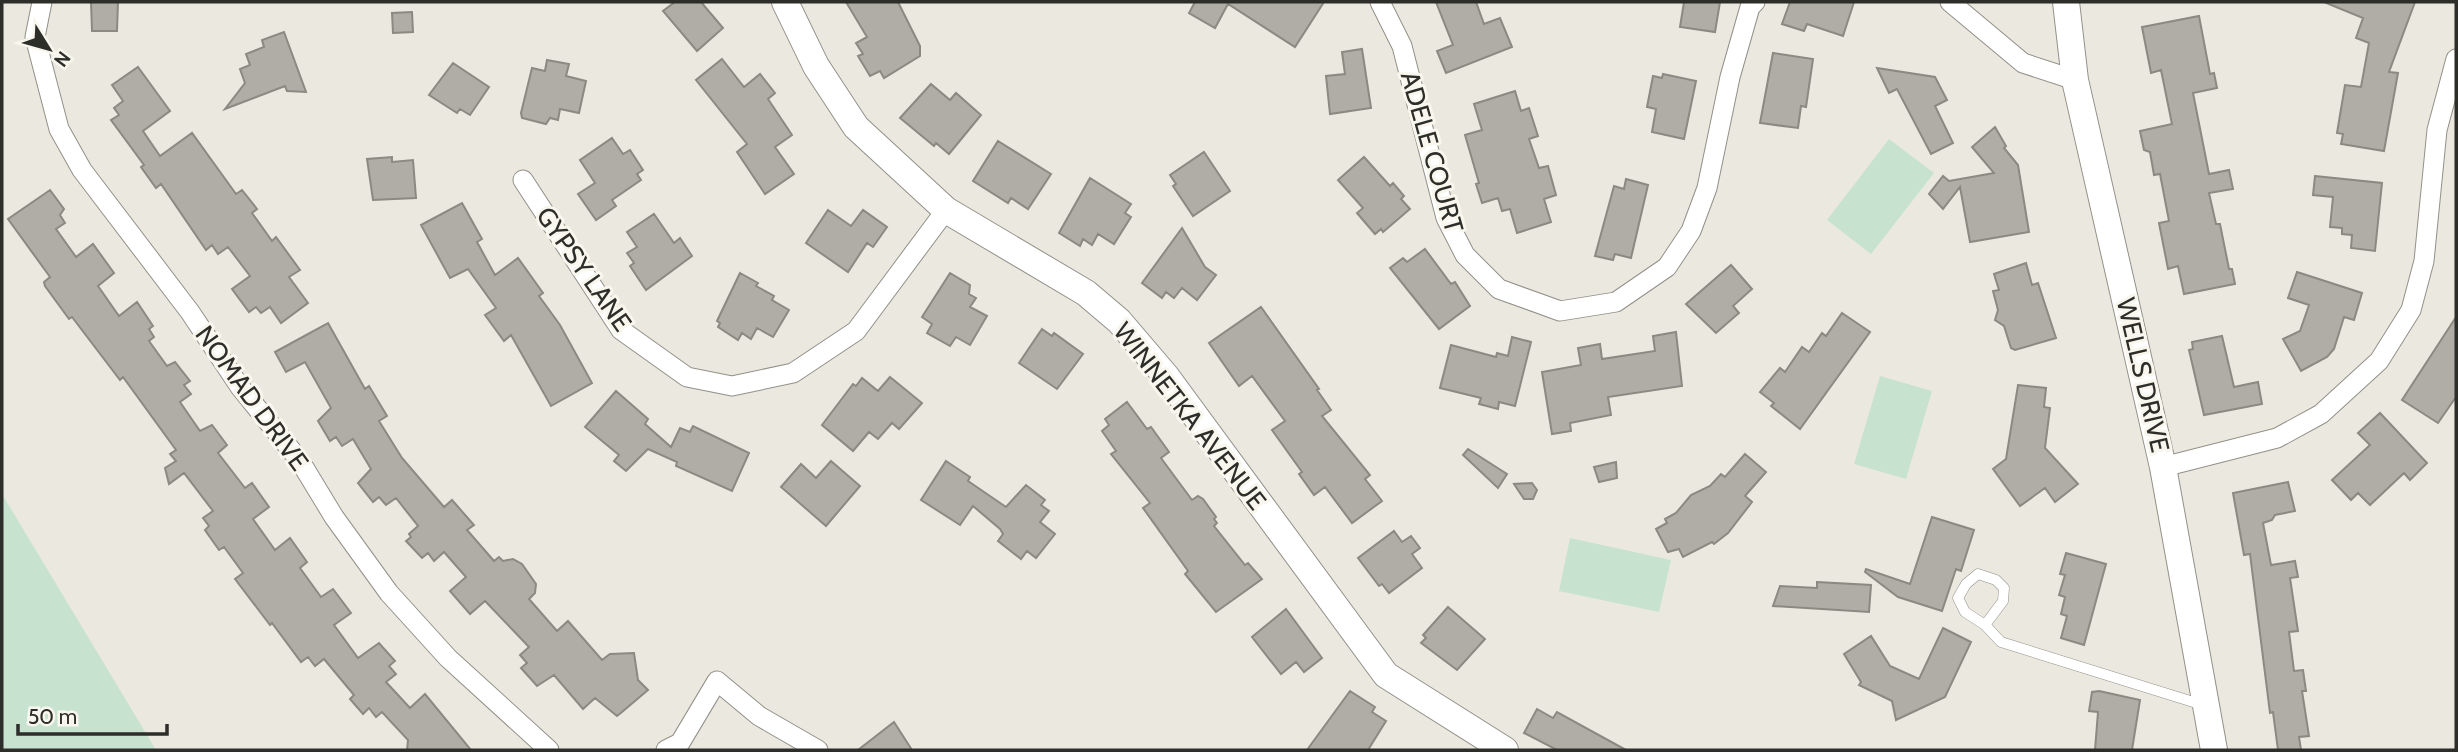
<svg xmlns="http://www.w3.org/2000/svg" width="2458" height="752" font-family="Cabin,sans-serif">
<rect width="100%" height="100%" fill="#ebe8df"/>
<path fill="#c7e3d0" d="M1889,139L1934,173L1871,254L1827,220Z
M1880,376L1932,391L1906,479L1854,464Z
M2,494L156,750H2Z
M1570,538L1671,560L1659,612L1559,591Z"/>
<path fill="#afada5" stroke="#8b8981" stroke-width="2" d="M91,2H118L117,31H92Z
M675,2H701L723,28L697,51L663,11Z
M846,2H898L920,46V56L884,78L880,71L870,76L858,56L863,54L856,43L867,37Z
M1195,2H1324L1295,47L1228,4L1215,28L1189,13Z
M1436,2H1476L1484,24L1500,18L1512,47L1446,73L1437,51L1453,45Z
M1684,2H1720L1715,32L1680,27Z
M1790,2H1854L1843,36L1807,24L1804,31L1782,24Z
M2324,2H2415L2389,72L2398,73L2384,151L2341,144L2343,134L2337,133L2345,85L2361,87L2369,43L2356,38L2363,18Z
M412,12L413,32L393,33L392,13Z
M2199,16L2210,74L2214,73L2217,88L2193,93L2209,174L2229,170L2233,189L2209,193L2216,224H2220L2229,269H2232L2235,284L2184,294L2178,266L2168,269L2159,223L2169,221L2160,174L2154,175L2150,152L2144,150L2140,131L2172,124L2161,70L2151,73L2142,27Z
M284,32L306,92L287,91L285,86L225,109L245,83L240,69L250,65L246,54L264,47L262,40Z
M1362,49L1371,108L1330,114L1326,76L1345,74L1342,52Z
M1773,53L1813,59L1806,107L1801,106L1798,128L1760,123Z
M722,59L744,87L760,74L775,93L768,99L792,135L775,147L794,174L765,194L737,152L747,144L696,80Z
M547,60L569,64L566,76L586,81L579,113L560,109L558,120L550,118L546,124L522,118L521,113L532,68L545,71Z
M453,63L489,87L470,115L460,109L457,113L429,95Z
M138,67L170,111L143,131L160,156L192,133L236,194L242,190L257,209L252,213L272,241L276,237L300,270L289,277L308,303L281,323L270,307L261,313L256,307L249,312L232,289L250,276L228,247L218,254L212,245L206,250L161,184L156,188L141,167L144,165L111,120L119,115L114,108L123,101L112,85Z
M1877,68L1935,77L1947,100L1935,106L1953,143L1931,154L1897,89L1889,93Z
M1663,74L1696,81L1684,139L1652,132L1656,109L1647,107L1653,76L1662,78Z
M931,84L950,100L956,93L981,115L949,154L936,143L934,146L900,118Z
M1515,91L1521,111L1529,108L1538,136L1529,139L1539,168L1548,166L1556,195L1544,199L1551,222L1517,233L1510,209L1502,211L1498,198L1482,203L1476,184L1479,183L1465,135L1482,130L1474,104Z
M1995,127L2006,146L2004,148L2018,165L2029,232L1970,242L1960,187L1943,209L1929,194L1943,176L1949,181L1994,173L1972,147Z
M612,138L623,154L630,150L643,170L637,174L641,180L612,200L616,206L596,220L578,194L595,183L580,160Z
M998,141L1051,174L1028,209L1011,198L1008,203L973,181Z
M1204,152L1230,191L1193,216L1173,186L1176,184L1170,175Z
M392,157V162L413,160L416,198L373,200L367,159Z
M1364,157L1390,186L1393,183L1404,196L1401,199L1410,209L1383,232L1381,229L1375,234L1357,213L1363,208L1338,180Z
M2315,176L2382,183L2375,251L2351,248L2352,235L2342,234V228L2330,227L2333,197L2313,195Z
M1090,178L1131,204L1125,213L1131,217L1114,244L1098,234L1092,245L1083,239L1080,246L1059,233Z
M1626,179L1648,185L1631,258L1615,254L1613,260L1595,256L1614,186L1624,189Z
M50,190L64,209L60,215L65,223L56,229L76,257L93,244L114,273L98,286L119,316L137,302L153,326L149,329L154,337L149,341L167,366L175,362L190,381L184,385L191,394L180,402L200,431L212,425L227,445L218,453L245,488L252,483L269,507L253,519L275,550L290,538L307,562L300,568L321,597L333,589L351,613L334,625L358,658L379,643L395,661L389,666L396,674L386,682L410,708L425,694L471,750H407L408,740L382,712L376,717L369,708L363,714L350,699L354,695L324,659L315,666L308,657L301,662L272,623L270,625L235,579L243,573L224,547L219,550L205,530L209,526L203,518L213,511L184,473L169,484L165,468L176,461L170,454L176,450L123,377L120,380L72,317L69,319L45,286L44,282L50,277L8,219Z
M462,203L482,239L477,242L495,275L518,258L543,293L539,296L560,325L592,383L551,406L511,335L504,341L485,315L496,308L468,269L450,278L421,225Z
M828,210L851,226L863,210L887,227L873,247L867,243L848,272L806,243Z
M654,214L674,243L680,238L692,256L646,290L630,266L634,263L627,253L637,247L627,232Z
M1182,228L1205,267L1216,275L1197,300L1182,288L1174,298L1166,292L1162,298L1142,283Z
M1425,249L1451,284L1455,282L1470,306L1439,329L1390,268L1403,258L1407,262Z
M2026,263L2032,285L2038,283L2056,338L2015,350L2011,348L2004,326L1995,320L1998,310L1993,291L1999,290L1994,274Z
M1731,265L1752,289L1733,306L1739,313L1716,333L1686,304Z
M2297,272L2362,293L2354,320L2344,317L2334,349L2327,357L2301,371L2283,339L2300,331L2309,305L2288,298Z
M740,273L758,283L756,286L774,296L772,300L789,310L773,337L757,328L751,339L742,333L738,340L718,327L720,323L717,321Z
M950,273L970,285L969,294L976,298L970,307L987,316L970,345L956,337L950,346L927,333L932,324L922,317Z
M1261,307L1319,389L1317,390L1331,410L1322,416L1370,475L1365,479L1382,501L1352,523L1325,487L1314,495L1299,474L1302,472L1272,430L1285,421L1252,376L1239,386L1209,343Z
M1842,313L1870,332L1800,429L1771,406L1774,403L1760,392L1780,368L1785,372L1802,347L1809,352L1822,333L1826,336Z
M2456,317V397L2438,423L2402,400Z
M328,323L365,389L369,386L387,416L379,421L402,458L444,507L452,500L474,525L467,530L494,561L499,557L503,561L513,559L522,564L536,584L535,593L529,599L557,631L568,621L602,660L610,654L634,653L638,680L648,690L622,712L617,716L595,698L583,709L554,675L537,686L521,668L527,663L520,655L529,647L485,601L470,614L450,591L466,577L444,552L434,561L428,553L422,558L406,541L411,537L409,534L418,526L396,498L386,505L379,497L373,502L358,483L371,469L353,439L342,446L336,437L330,441L318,421L331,408L305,362L286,372L275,352Z
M1042,329L1052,336L1054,333L1083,354L1057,389L1019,363Z
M1676,332L1682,386L1608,397L1611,415L1570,423L1571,431L1552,434L1542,372L1581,365L1578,348L1600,344L1602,359L1655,351L1653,336Z
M2222,336L2234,387L2258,382L2262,404L2204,415L2189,350L2193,349L2192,342Z
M1512,337L1531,342L1515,406L1499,402L1498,409L1479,404L1481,398L1440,388L1451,345L1496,357L1497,353L1508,356Z
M890,377L922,403L899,429L892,423L878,439L869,432L853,451L822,425L853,384L856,386L862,378L878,391Z
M2018,385L2046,388L2044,407L2050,408L2045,448L2078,484L2055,502L2045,488L2020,506L1993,469L2006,459Z
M616,391L648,419L645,424L671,447L680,428L690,432L693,426L749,453L732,491L676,466L677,462L648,449L626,471L614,461L619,455L585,427Z
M1127,402L1147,429L1151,427L1169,452L1161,458L1192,500L1198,496L1203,499L1216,517L1214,519L1217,523L1214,526L1245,565L1248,563L1262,579L1216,612L1185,574L1188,571L1143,508L1150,503L1111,454L1116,451L1102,431L1109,425L1105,419Z
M2380,413L2427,463L2410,480L2404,473L2370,505L2358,493L2351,500L2332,480L2370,445L2358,433Z
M1468,449L1507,474L1498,488L1463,455Z
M1745,454L1766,472L1745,496L1752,502L1728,533L1714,544L1712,542L1683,557L1679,549L1668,552L1656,529L1667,523L1665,519L1676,513L1691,495L1710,486L1721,474L1725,477Z
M831,461L860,486L826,526L781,487L801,464L816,478Z
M946,461L970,477L968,481L1006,507L1026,485L1045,500L1041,505L1049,511L1040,522L1055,534L1036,558L1027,551L1021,559L998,541L1003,534L1000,529L973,506L960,525L921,500Z
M1616,462L1617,478L1599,482L1594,467Z
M2288,482L2295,511L2275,515L2272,520L2263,523L2271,565L2295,561L2298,577L2290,578L2298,631L2289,632L2294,671L2303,670L2306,691H2302L2309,736L2299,737L2301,750H2278L2273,712L2270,713L2250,554L2244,555L2233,493Z
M1532,483L1537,490L1533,499H1524L1514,484Z
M1932,517L1974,530L1961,571L1956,569L1942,611L1898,597L1865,572L1866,569L1910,584Z
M1394,531L1402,542L1411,536L1420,548L1412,554L1422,568L1389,593L1382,584L1379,586L1358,558Z
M2066,553L2106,564L2084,645L2061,638L2067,616L2061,614L2065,597L2059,595L2065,575L2060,574Z
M1817,582L1871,585L1869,612L1773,606L1780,586L1817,588Z
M1448,607L1485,639L1457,670L1421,643L1426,638L1423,635Z
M1286,609L1322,658L1304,672L1296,662L1281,674L1252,637Z
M1943,628L1971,642L1945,697L1896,720L1892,701L1859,685L1861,682L1844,654L1871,636L1890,666L1919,679Z
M1350,691L1375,707L1372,712L1386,721L1368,750H1307Z
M2099,691L2140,700L2132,750H2095L2098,712L2089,711L2092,692Z
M1537,709L1553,718L1557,712L1626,750H1557L1524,733Z
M894,722L912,750H858Z"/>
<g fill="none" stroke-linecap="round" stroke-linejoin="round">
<defs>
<path id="lane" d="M1985,625L2003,601L2004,588L1996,580L1978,574L1966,584L1958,598L1965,612L1985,625L2001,642L2203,705"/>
<path id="street" d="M42,2L35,37L59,129L82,170L190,312L240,387L300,461L334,517L389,593L448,658L549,750
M1380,2L1402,46L1446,218L1465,255L1499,289L1560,311L1616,302L1667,267L1691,231L1707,188L1730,77L1750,7L1755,2
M1950,2L2023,63L2075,80
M523,180L621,330L687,377L732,386L793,373L856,331L946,210
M2163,467L2277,438L2321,414L2379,361L2411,310L2424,261L2437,130L2456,59
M666,750L680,743L717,681L759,716L818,750"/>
<path id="secondary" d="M785,2L816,66L856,127L946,210L1086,293L1119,321L1166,376L1386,675L1505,750
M2066,2L2075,80L2163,467L2214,750"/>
</defs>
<use href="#lane" stroke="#929088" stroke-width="11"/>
<use href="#street" stroke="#929088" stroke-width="21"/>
<use href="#secondary" stroke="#929088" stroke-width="28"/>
<use href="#lane" stroke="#fff" stroke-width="10"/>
<use href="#street" stroke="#fff" stroke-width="19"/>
<use href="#secondary" stroke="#fff" stroke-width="26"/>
</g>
<g text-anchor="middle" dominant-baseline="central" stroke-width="6" stroke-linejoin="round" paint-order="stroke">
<g font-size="26" fill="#2d2d29" stroke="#f8f6ed">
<text transform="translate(1432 152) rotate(74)">ADELE COURT</text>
<text transform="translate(584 269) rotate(55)">GYPSY LANE</text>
<text transform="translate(2143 375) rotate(77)">WELLS DRIVE</text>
<text transform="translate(252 398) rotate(54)">NOMAD DRIVE</text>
<text transform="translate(1190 416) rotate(52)">WINNETKA AVENUE</text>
</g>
</g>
<rect width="2458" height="752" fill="none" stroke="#2d2d29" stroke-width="7"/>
<g transform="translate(49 49) rotate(127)" stroke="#f8f6ed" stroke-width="5" paint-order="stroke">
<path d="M0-5L12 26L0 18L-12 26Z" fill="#2d2d29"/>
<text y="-10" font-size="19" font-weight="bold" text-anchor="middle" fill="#2d2d29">N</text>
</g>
<path d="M18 724v10h149v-10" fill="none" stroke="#2d2d29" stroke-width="3.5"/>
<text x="28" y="724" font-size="21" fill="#2d2d29" stroke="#f8f6ed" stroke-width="5" paint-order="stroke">50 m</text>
</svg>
